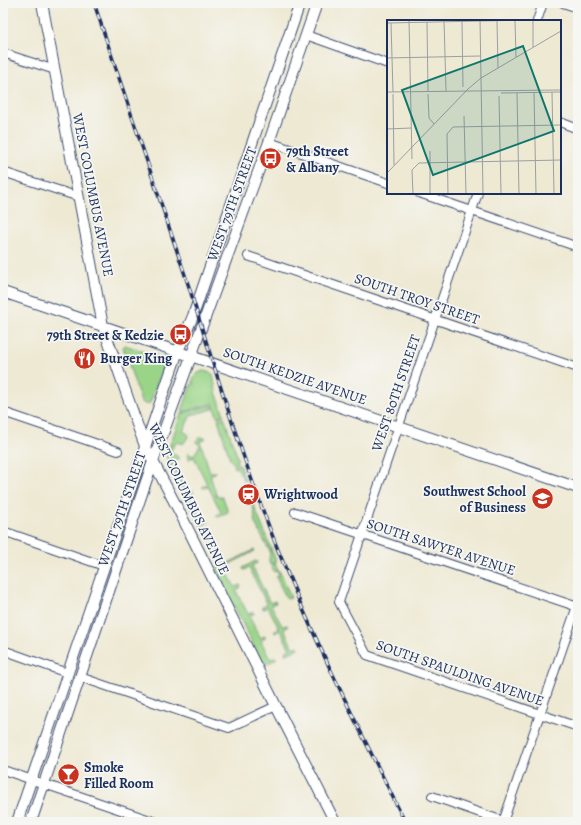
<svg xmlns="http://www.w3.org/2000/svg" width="581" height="825" font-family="Alegreya,serif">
<rect width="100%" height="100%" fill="#f6f6f2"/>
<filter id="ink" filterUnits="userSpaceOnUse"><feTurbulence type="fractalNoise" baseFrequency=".025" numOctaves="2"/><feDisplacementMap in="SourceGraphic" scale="8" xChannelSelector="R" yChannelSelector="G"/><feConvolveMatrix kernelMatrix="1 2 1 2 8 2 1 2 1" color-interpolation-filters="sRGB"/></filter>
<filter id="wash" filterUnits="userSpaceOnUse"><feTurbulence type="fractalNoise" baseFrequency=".012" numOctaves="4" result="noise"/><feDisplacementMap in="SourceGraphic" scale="16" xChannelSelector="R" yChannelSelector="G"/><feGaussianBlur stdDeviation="0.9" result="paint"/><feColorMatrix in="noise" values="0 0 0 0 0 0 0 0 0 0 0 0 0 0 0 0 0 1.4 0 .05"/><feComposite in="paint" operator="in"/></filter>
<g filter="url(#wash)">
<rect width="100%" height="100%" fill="#eee9d3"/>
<path fill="#9ad487" stroke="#5a8272" d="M125,345L166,359L150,403L147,405L141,402L123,347Z
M203,371H205L213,374L216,392L224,415L217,417L213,403L183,412L182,411L191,385H193L194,383L192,382C195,376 196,373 203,371Z
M212,405L213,409L191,415L183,431L188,434L189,436L183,444L177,442L170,451L178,457V459L172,462L188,493L193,491L194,492L189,495L202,522L207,520L208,521V522L201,526L166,456L181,414Z
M224,417L238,459L236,460L238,465L240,464L245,481H244L237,467L235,468L234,466L235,465L230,459L218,419Z
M200,437H201L205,438V440L200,441L210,472H216L215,473L210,475L217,497H223L228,512L218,517H217L216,516L221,512L208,486L204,488L202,487L203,486L207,484L194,457L189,459L187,457L188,453L193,456L200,446L196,442Z
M252,503H253L276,561L270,564L269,561L270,552L255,523L254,509H253Z
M254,550L255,551L224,567L235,587L240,585L241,586L240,588L236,591L248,614L253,612L254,613V614L249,616L260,638L265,636V638L261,641L270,659L276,657V659C271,662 266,666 261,661L216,569Z
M255,561L257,562V563L252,566L270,603L275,601L276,602V603L271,605L282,626L287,625L288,627L284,629L293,648L298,646L299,647V648L287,654H285V652L290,649L280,630L275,633L274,632L279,628L268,607L264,609L262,608V607L267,604L249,568L244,570L243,569V568Z
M275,563L278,571L279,570L291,598L287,599L276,577L279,575L277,571L274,572L271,565Z"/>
</g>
<g filter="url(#ink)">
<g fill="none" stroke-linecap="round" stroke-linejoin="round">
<defs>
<path id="minor" d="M563,3L578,8
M537,21L543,3
M306,35L388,64
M3,53L55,70
M560,122L578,129
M269,142L388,183
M3,172L79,197
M419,193L578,247
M478,193L339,602L367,655L578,727
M248,256L578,368
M3,412L118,451
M295,512L578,607
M3,531L104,566
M3,650L67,673
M80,677L229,728L276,706
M3,770L156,822
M432,796L506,822
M503,822L578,603"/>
<path id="major" d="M42,3L103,326L138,427L145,446L179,511L276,706L335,822
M3,292L578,488
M17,822L161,400L178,351L193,316L300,3
M31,822L127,538L153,461L269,142L317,3"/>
</defs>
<use href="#minor" stroke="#3b4b70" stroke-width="10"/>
<use href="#major" stroke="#3b4b70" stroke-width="12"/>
<use href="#minor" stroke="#fff" stroke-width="8"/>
<use href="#major" stroke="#fff" stroke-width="10"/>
<defs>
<path id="rail" d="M94,3C125,98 158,192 189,287C217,376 244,464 278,550C315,643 361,732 405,822"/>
</defs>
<use href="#rail" stroke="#1b2f5e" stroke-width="3.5"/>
<use href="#rail" stroke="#f6f6f2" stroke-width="2" stroke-dasharray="6" stroke-linecap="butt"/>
</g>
</g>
<defs>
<symbol id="bus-disc" viewBox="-11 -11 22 22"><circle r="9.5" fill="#c8321e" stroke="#f6f6f2"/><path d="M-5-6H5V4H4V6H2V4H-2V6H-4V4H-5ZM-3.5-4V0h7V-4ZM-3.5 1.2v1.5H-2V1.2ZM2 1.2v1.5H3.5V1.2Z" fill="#fff"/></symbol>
<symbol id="restaurant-disc" viewBox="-11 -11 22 22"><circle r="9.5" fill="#c8321e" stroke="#f6f6f2"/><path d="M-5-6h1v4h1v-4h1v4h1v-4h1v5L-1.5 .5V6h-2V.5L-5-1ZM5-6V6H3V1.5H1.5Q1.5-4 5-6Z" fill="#fff"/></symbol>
<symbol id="station-disc" viewBox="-11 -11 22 22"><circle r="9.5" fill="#c8321e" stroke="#f6f6f2"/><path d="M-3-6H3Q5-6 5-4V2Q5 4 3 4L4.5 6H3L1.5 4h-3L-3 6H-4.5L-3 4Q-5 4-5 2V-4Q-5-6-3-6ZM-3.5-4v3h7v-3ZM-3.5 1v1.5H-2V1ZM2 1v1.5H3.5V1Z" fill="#fff"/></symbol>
<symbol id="school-disc" viewBox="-11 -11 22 22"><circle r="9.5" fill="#c8321e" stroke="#f6f6f2"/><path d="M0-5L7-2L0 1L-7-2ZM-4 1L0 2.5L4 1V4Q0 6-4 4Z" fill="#fff"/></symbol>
<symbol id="bar-disc" viewBox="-11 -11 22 22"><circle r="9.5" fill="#c8321e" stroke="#f6f6f2"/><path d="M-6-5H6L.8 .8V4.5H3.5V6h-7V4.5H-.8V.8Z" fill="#fff"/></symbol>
</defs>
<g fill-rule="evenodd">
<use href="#bus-disc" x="258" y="146" width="25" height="25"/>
<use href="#bus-disc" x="168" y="322" width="25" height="25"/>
<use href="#restaurant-disc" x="72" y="346" width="25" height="25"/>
<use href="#station-disc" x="236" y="482" width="25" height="25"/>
<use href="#school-disc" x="530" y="486" width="25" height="25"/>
<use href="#bar-disc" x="56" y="762" width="25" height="25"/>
</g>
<g text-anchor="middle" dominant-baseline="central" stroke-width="3.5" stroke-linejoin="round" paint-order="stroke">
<g font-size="14" font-weight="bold" fill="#1b2f5e" stroke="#f6f6f2" text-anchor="start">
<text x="286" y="151">79th Street<tspan x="286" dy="16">&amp; Albany</tspan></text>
<text x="164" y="335" text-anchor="end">79th Street &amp; Kedzie</text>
<text x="100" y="358">Burger King</text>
<text x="526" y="491" text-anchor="end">Southwest School<tspan x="526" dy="16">of Business</tspan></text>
<text x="264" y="494">Wrightwood</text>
<text x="84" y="767">Smoke<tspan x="84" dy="16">Filled Room</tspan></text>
</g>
<g font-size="14" fill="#1b2f5e" stroke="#f6f6f2">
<text transform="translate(93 195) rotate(79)">WEST COLUMBUS AVENUE</text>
<text transform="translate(232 204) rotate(-70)">WEST 79TH STREET</text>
<text transform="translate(417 299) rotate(19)">SOUTH TROY STREET</text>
<text transform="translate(295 376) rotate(19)">SOUTH KEDZIE AVENUE</text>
<text transform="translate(396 393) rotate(-71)">WEST 80TH STREET</text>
<text transform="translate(189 499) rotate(64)">WEST COLUMBUS AVENUE</text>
<text transform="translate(122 509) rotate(-71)">WEST 79TH STREET</text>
<text transform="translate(441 547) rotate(18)">SOUTH SAWYER AVENUE</text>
<text transform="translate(460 673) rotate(19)">SOUTH SPAULDING AVENUE</text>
</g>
</g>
<g transform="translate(387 20)">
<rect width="174" height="174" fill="#eee9d3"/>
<path fill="none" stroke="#9a9fa4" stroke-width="1" d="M22,0L25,139M57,0L59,71M93,0L96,174M146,0V27M110,1L111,48M128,1L129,37M40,2L41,71M75,2L76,67M0,3L143,0M4,3L6,72M0,38L93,36M0,72L174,70M147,72L149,174M165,72L167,174M114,73L174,72M130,73L132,174M6,74L7,145M41,74L42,98L47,104M112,76L114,174M77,96L79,174M0,109L24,108M43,131V174M0,153L81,69L94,58L174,11M26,174L25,150L32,143L174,140M61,174L60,114L66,107L174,105"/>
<path fill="#0f766e" fill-opacity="0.15" stroke="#0f766e" stroke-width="2" d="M136,26L167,111L46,155L15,70Z"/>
<rect width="174" height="174" fill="none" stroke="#1b2f5e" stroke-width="2"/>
</g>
<rect width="581" height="825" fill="none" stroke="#f6f6f2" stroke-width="16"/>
</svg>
